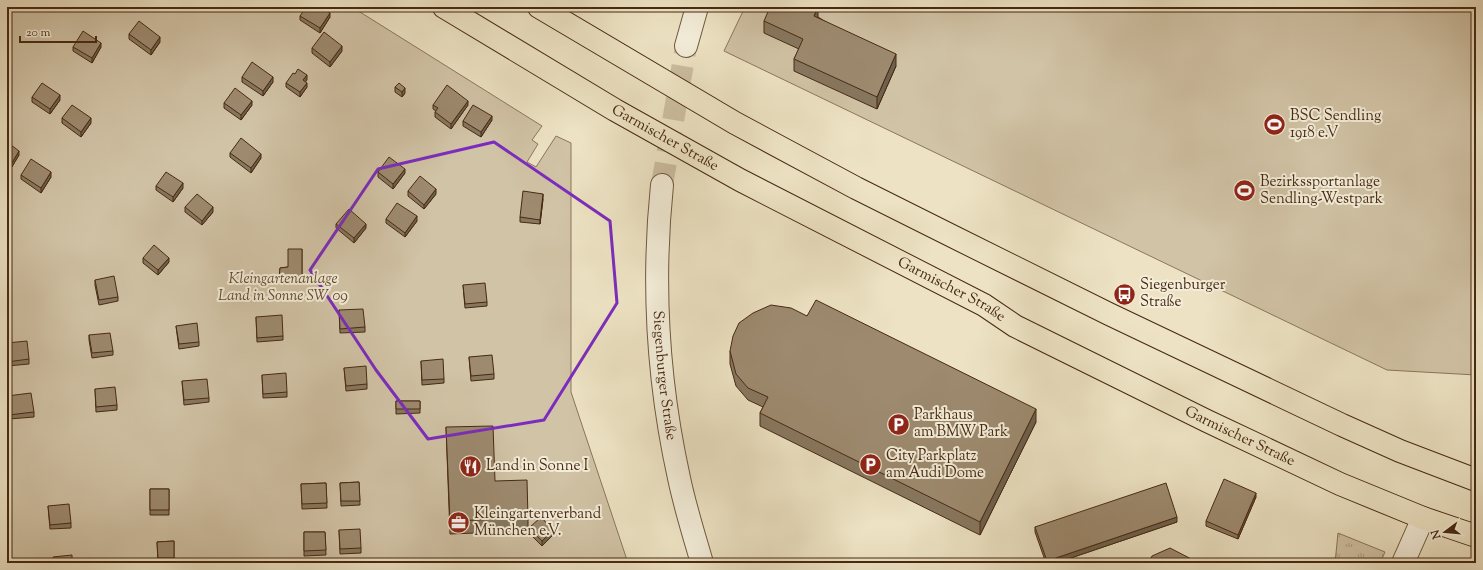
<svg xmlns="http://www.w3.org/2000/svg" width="1483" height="570" font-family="'Sorts Mill Goudy',serif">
<defs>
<pattern id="grass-tufts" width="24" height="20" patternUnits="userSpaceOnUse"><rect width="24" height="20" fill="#d1c3a6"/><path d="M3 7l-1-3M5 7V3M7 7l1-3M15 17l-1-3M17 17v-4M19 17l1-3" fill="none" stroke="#ab9e86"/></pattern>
</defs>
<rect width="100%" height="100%" fill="#ede3c4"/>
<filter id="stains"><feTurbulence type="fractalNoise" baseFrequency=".005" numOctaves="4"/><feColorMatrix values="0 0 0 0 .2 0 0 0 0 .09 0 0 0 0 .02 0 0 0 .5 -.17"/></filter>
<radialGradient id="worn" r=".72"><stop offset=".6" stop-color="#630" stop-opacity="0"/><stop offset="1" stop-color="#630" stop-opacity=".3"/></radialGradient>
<path fill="url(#grass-tufts)" stroke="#8c765c" d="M1338,533L1385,552L1380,563H1335Z"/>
<path fill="#d1c3a6" stroke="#8c765c" d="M7,7H352L542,126L532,140L538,144L527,162L536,167L556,136L571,143V392L628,563H7Z
M745,7H1476V375L1387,370L724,51Z"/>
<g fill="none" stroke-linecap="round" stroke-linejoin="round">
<path stroke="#ccbea1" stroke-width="22" stroke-dasharray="22 11" stroke-linecap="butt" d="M662,185L686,46"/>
<defs>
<g id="minor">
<path d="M686,46L697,7"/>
<path id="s1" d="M662,185C652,282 658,383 679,478C685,507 694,535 702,563"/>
<path d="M1403,563L1423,518"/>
</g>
<g id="trunk">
<path id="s2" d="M444,7L615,110L740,180L984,305L1015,326L1207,421L1340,484L1423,518L1476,536"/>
<path d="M539,7L735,123L856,188L952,236L1109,314L1342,425L1400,451L1476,480"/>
</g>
</defs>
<use href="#minor" stroke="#70583f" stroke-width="24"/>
<use href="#trunk" stroke="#472913" stroke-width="24"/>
<use href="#minor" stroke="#f3edd9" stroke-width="22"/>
<use href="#trunk" stroke="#ede3c4" stroke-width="22"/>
</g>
<path fill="#87775f" stroke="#472913" d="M176,7H184L181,11Z
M300,16L330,17L320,33L300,20Z
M818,17L896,66L877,109L794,71V59L799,49L764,33V21Z
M129,34L160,42L151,55L129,39Z
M73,47H101L92,63L73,51Z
M312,48L342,51L330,67L312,53Z
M295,74L307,80L305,82L307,87L300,97L286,87V83Z
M242,77L273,82L263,96L242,82Z
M395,87L405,93L402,97L395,92Z
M32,97L60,100L50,114L32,102Z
M224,103L252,105L241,120L224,108Z
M433,105H468L451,129L435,117V112L436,111L433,109Z
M62,118L91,123L81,137L62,123Z
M492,120L481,137L463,126V121Z
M7,142L19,155L10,170L7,169Z
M230,153L261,158L251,173L230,157Z
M378,172L405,173L393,189L378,177Z
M21,175L51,177L41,193L21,179Z
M156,186L183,188L173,202L156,190Z
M408,191L436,194L424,209L408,196Z
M543,199L540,224L520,222V217Z
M185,207L213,212L202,225L185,212Z
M386,219L417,221L405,237L386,223Z
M336,224L366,228L354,243L336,228Z
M302,249V283H279L280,268L288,267Z
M143,258L169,262L158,275L143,263Z
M95,280L118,297V301L99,305L95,285Z
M463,285L487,302V306L465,308Z
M339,310L365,327V332L340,333Z
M807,316L1036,422L980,535L760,426V413L763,407L748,400L736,386L730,364V351Z
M256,317L283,336V340L257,342Z
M176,326L199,342V346L179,349Z
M89,335L113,351V355L92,358L89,340Z
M7,343L29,359V364L7,366Z
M469,357L494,374V379L471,381Z
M421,361L444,379V383L422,385Z
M344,368L367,384V389L346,391Z
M262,375L287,392V397L263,398Z
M182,381L209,398V402L184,405Z
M95,389L117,405V410L96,412Z
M7,396L34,412V417L9,419Z
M396,401H420V413L396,414Z
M446,427L528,518V531L450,534Z
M359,482L360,505L341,506L340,483Z
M326,483L327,508L302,509L301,484Z
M150,489H169V515H150Z
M1256,497L1238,539L1206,526V521Z
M48,506L71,523V528L50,529Z
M1177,522L1056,563H1046L1035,532V527Z
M529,528L553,535L542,546L529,533Z
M339,530L361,548V553L340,554Z
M304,532H325L326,555L304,556Z
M174,541V563H158L157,542Z"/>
<path fill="#6e614e" stroke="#472913" d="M181,7H184L181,11Z
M818,7V20L814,16Z
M330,13V17L320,33V28Z
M160,37V42L151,55V50Z
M101,43V47L92,63V58Z
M342,46V51L330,67V62Z
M896,54V66L877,109V97Z
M307,75V80L303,85V80Z
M273,77V82L263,96V91Z
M307,83V87L300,97V92Z
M405,88V93L402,97V92Z
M60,95V100L50,114V109Z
M252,101V105L241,120V115Z
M468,101V105L451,129V124Z
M492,116V120L481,137V132Z
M91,118V123L81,137V132Z
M19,151V155L10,170V166Z
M261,154V158L251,173V168Z
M405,169V173L393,189V184Z
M51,172V177L41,193V188Z
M183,183V188L173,202V197Z
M436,189V194L424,209V205Z
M543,194V199L540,224V220Z
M213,207V212L202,225V221Z
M417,216V221L405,237V233Z
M366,224V228L354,243V238Z
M169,258V262L158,275V270Z
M1036,409V422L980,535V522Z
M1256,493V497L1238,539V535Z
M1177,517V522L1056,563H1047V561Z
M553,530V535L542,546V541Z"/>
<path fill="#9d8a6f" stroke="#472913" d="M306,7H321L330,13L320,28L300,16Z
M770,7H818L814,16L896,54L877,97L794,59L803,39L764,21Z
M139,21L160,37L151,50L129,34Z
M83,31L101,43L92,58L73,47Z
M324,32L342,46L330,62L312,48Z
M252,62L273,77L263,91L242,77Z
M298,69L307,75L303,80L307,83L300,92L286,83L293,73L295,74Z
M42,83L60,95L50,109L32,97Z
M399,83L405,88L402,92L395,87Z
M447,85L468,101L451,124L435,112L438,108L433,105Z
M235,88L252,101L241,115L224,103Z
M72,105L91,118L81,132L62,118Z
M473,105L492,116L481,132L463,121Z
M241,138L261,154L251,168L230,153Z
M7,142L19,151L10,166L7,164Z
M389,157L405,169L393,184L378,172Z
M31,159L51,172L41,188L21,175Z
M166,172L183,183L173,197L156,186Z
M420,176L436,189L424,205L408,191Z
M523,191L543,194L540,220L520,217Z
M197,194L213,207L202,221L185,207Z
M397,203L417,216L405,233L386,219Z
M349,209L366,224L354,238L336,224Z
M154,245L169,258L158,270L143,258Z
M288,249H302V278H279L280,268L288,267Z
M114,276L118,297L99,300L95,280Z
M485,283L487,302L465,304L463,285Z
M816,300L1036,409L980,522L760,413L768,397L748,388L736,374L730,351L733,336L739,323L753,313L771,305L791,308L807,316Z
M363,309L365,327L340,329L339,310Z
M282,315L283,336L257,338L256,317Z
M197,323L199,342L179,344L176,326Z
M110,333L113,351L92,353L89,335Z
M27,341L29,359L7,362V343Z
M492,355L494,374L471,376L469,357Z
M443,359L444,379L422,380L421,361Z
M366,366L367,384L346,386L344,368Z
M286,373L287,392L263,394L262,375Z
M207,379L209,398L184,400L182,381Z
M115,387L117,405L96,407L95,389Z
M31,393L34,412L9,415L7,396Z
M396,401H420V409H396Z
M493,426L495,481L527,480L528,518L450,521L446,427Z
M1224,479L1256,493L1238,535L1206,521Z
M359,482L360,501H341L340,483Z
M326,483L327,503L302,504L301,484Z
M1166,483L1177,517L1047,561L1035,527Z
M150,489H169V510H150Z
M69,504L71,523L50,525L48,506Z
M541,517L553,530L542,541L529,528Z
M360,529L361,548L340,549L339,530Z
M304,532H325L326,550L304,551Z
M174,541V558H158L157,542Z
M1170,548L1199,563H1148L1152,556Z
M72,555V563H54L53,557Z"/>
<path fill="none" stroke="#7b2cbf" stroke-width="3" stroke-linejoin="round" d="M494,142L610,221L617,303L544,420L428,439L376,370L310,270L378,169Z"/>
<defs>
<symbol id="stadium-disc" viewBox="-11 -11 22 22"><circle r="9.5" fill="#8f2418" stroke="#f3edd9"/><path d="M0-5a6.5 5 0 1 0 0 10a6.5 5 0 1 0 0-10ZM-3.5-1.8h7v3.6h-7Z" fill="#fff"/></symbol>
<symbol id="bus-disc" viewBox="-11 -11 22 22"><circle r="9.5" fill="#8f2418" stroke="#f3edd9"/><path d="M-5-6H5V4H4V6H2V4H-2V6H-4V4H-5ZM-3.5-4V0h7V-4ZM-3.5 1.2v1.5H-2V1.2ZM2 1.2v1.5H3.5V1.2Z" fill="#fff"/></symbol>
<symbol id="parking-disc" viewBox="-11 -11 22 22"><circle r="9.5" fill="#8f2418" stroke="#f3edd9"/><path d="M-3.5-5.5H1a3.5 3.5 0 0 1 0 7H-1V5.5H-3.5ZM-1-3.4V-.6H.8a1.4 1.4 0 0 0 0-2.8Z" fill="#fff"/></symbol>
<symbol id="restaurant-disc" viewBox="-11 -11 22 22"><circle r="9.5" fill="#8f2418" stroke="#f3edd9"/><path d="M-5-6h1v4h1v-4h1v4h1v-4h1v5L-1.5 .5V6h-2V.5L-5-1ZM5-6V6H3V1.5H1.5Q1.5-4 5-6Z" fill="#fff"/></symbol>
<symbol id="office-disc" viewBox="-11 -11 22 22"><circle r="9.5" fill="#8f2418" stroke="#f3edd9"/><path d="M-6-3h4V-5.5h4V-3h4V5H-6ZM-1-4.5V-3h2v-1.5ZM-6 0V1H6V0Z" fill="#fff"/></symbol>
</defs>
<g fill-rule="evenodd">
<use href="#stadium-disc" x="1262" y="112" width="25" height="25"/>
<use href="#stadium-disc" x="1232" y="178" width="25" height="25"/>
<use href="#bus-disc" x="1112" y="282" width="25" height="25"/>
<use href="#parking-disc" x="886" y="412" width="25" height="25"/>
<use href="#parking-disc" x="858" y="452" width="25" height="25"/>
<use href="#restaurant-disc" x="458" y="454" width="25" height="25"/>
<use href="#office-disc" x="446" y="510" width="25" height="25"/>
</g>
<g text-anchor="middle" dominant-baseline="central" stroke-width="4" stroke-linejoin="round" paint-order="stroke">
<g font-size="15" fill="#472913" stroke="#f3edd9" text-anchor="start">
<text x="1290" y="116">BSC Sendling<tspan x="1290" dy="17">1918 e.V</tspan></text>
<text x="1260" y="182">Bezirkssportanlage<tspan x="1260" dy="17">Sendling-Westpark</tspan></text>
<text x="1140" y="285">Siegenburger<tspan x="1140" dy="17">Straße</tspan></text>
<text x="914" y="415">Parkhaus<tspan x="914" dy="17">am BMW Park</tspan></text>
<text x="886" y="456">City Parkplatz<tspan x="886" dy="17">am Audi Dome</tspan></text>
<text x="486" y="466">Land in Sonne I</text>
<text x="474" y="514">Kleingartenverband<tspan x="474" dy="17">München e.V.</tspan></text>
</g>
<g font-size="15" fill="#472913" stroke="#f3edd9">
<text stroke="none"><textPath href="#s2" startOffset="257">Garmischer Straße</textPath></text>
<text stroke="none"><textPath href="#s2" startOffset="581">Garmischer Straße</textPath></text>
<text stroke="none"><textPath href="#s1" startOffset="191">Siegenburger Straße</textPath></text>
<text stroke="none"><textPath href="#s2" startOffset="905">Garmischer Straße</textPath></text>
</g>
<g font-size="15" font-style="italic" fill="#634830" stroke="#f3edd9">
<text x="283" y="279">Kleingartenanlage<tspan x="283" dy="17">Land in Sonne SW 09</tspan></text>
</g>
</g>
<rect width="1483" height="570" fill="none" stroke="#ede3c4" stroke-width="24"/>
<rect x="8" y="8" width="1467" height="554" fill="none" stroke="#472913" stroke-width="2"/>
<rect x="12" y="12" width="1459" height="546" fill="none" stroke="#472913"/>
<g transform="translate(1445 532) rotate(254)" stroke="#f3edd9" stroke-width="3" paint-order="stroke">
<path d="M0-3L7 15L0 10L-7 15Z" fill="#472913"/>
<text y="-6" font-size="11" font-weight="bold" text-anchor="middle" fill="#472913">N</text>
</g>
<path d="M20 36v6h76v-6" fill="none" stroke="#472913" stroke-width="2"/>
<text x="26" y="36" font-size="12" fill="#472913" stroke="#f3edd9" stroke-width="3" paint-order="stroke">20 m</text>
<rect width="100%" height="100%" filter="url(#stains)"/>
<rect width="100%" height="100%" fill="url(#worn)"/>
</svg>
